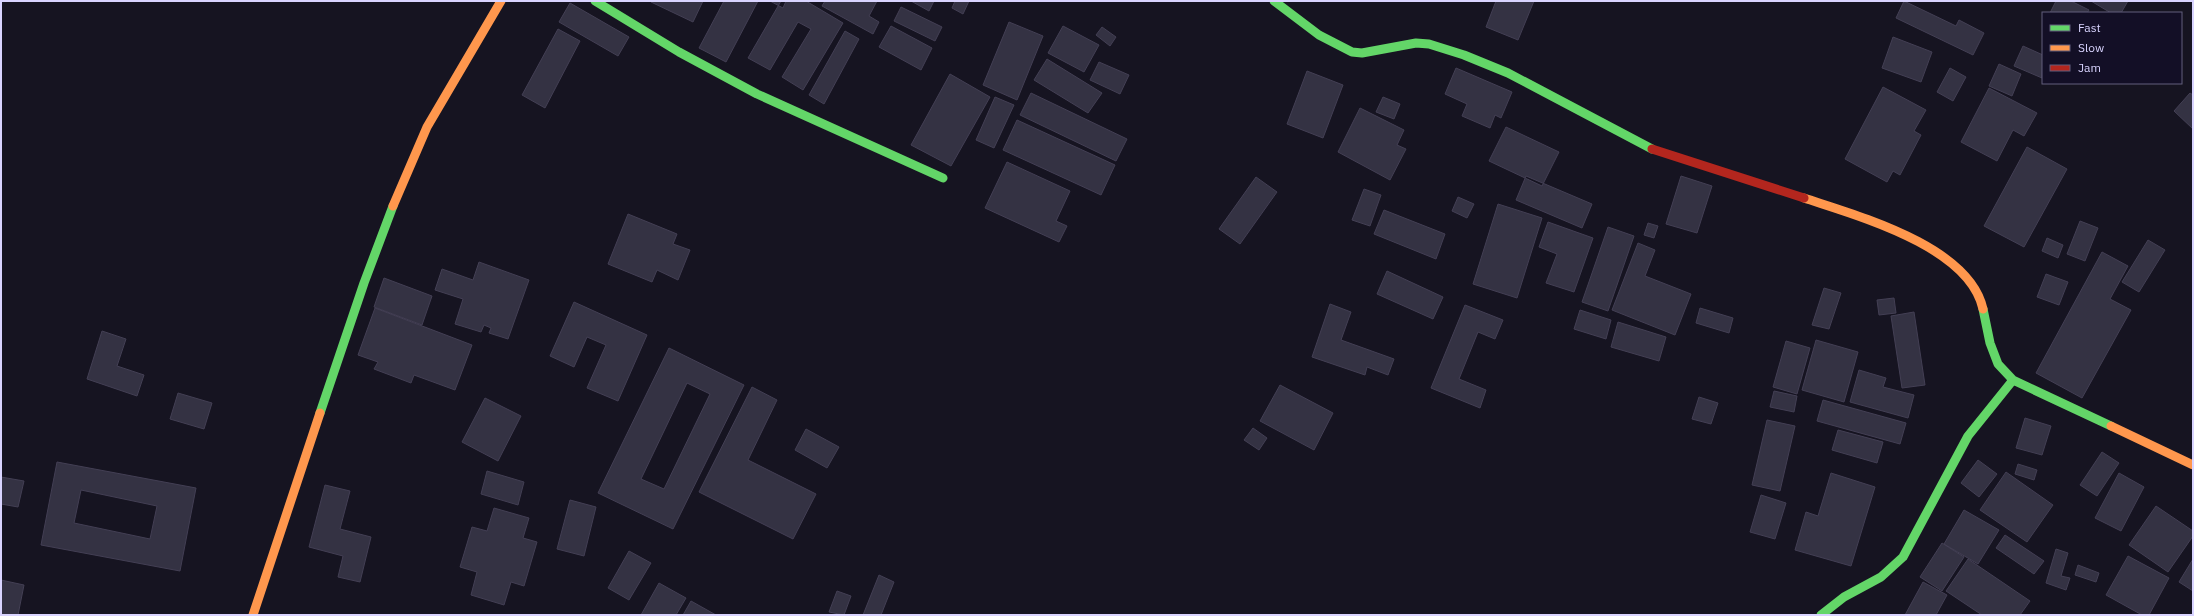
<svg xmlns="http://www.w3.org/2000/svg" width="2194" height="616" font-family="'IBM Plex Sans',sans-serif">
<rect width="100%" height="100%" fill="#161421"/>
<path fill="#343243" stroke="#433f54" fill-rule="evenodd" d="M652,1H703L693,22L651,2Z
M724,1H758L726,62L699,48Z
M770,1H786L783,8Z
M781,1H806L843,23L803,90L782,77L811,29L798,22L770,70L748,58Z
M825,1H877L869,16L879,22L873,34L822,6Z
M911,1H934L929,11Z
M955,1H969L963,14L952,8Z
M1496,1H1534L1518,40L1486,27Z
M1904,1L1956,26L1959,20L1984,33L1973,55L1896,18Z
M2056,1H2071L2089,10L2087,13H2050Z
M2091,1H2128L2121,13H2111Z
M570,3L629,37L618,56L559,22Z
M901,7L942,27L935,41L894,21Z
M1009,22L1043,36L1017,100L983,85Z
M891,26L932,48L921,70L879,47Z
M1063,26L1099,45L1084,72L1048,53Z
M1102,27L1116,37L1110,46L1096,35Z
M558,29L580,41L545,108L522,95Z
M845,31L859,39L824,104L809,95Z
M1893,37L1932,52L1921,82L1882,68Z
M2023,46L2043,55L2042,78L2014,66Z
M1047,59L1102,93L1088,113L1034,80Z
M1099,62L1129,75L1120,94L1090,80Z
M1999,64L2021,74L2012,96L1989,86Z
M1456,68L1512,92L1501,118L1495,115L1490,128L1462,116L1467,104L1445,94Z
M1950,68L1966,77L1953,101L1937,92Z
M1307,71L1343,85L1323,138L1287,124Z
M950,74L990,97L951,166L911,145Z
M1883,87L1926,110L1914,131L1921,135L1900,175L1893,171L1887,182L1845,159Z
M1989,88L2037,113L2024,136L2013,130L1997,161L1961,142Z
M1031,93L1127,139L1116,161L1020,115Z
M2190,93L2193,95V129L2174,111Z
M995,97L1014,105L994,148L976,140Z
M1383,97L1400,104L1394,119L1376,112Z
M1360,108L1404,130L1397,145L1406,149L1390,180L1338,152Z
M1017,120L1115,165L1101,195L1003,150Z
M1506,127L1559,152L1542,186L1489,161Z
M2027,147L2067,169L2024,247L1984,226Z
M1007,162L1070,191L1056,221L1067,226L1059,242L985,208Z
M1526,176L1592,204L1582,228L1516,200Z
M1681,176L1712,186L1697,233L1666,224Z
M1256,177L1277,192L1240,244L1219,229Z
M1364,189L1381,195L1370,226L1352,220Z
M1458,197L1474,204L1467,218L1452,211Z
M1498,204L1542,218L1517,298L1473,284Z
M1384,210L1445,234L1436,259L1374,234Z
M628,214L677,234L673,244L690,250L678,280L657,270L652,282L608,264Z
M2080,221L2098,228L2085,261L2067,254Z
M1548,222L1593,238L1574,292L1546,283L1557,254L1539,247Z
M1648,223L1658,226L1654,238L1644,235Z
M1608,227L1634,236L1608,311L1582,302Z
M2047,238L2063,245L2058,258L2042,251Z
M2148,240L2165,250L2139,292L2122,282Z
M1638,243L1655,250L1645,276L1691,294L1675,335L1612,310Z
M2102,252L2128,266L2110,299L2131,310L2082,398L2036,373Z
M479,262L529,280L508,339L489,333L491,328L484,325L481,332L455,324L463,299L435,290L442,269L473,280Z
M1387,271L1443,297L1433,319L1377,294Z
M2046,274L2068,282L2059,305L2037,297Z
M384,278L432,296L422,325L374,307Z
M1824,288L1841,293L1829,329L1812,325Z
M1894,298L1896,313L1879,315L1877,300Z
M574,302L647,335L618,401L587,388L606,345L587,337L574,367L550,356Z
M1330,304L1351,312L1341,340L1394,359L1388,375L1367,367L1365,375L1312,357Z
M1465,305L1503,320L1495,339L1478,332L1459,379L1486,390L1480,408L1431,388Z
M375,308L472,345L455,390L414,375L411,383L374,369L378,362L358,355Z
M1700,308L1733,318L1729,333L1696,323Z
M1580,310L1611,320L1606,339L1574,329Z
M1914,312L1925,385L1902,388L1891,316Z
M1618,322L1666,337L1659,361L1611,347Z
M102,331L126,339L117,366L144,375L137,396L87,379Z
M1816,340L1858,352L1844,402L1802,390Z
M1786,341L1810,348L1797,394L1773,387Z
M669,348L744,385L673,529L598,493ZM687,383L710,394L664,489L641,479Z
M1859,370L1886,378L1883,387L1914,395L1908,418L1850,402Z
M1280,385L1333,413L1314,450L1260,421Z
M752,387L777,400L748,460L816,494L793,539L699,492Z
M1774,391L1797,396L1794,412L1770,407Z
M178,393L212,403L204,429L170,419Z
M1699,397L1718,403L1711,424L1692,419Z
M485,398L521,416L498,461L462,442Z
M1823,400L1906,423L1900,444L1817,421Z
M2025,418L2051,426L2042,455L2016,448Z
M1767,420L1795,426L1780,491L1752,485Z
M1253,428L1267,438L1259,450L1244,440Z
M806,429L839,447L827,468L795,450Z
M1838,430L1883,442L1877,463L1832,450Z
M2102,452L2119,463L2097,496L2080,485Z
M1978,460L1997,474L1979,497L1961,483Z
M57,462L196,488L180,571L41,545ZM81,490L157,506L150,539L74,523Z
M2018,464L2037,470L2034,480L2015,474Z
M487,471L524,482L518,505L481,494Z
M2006,472L2053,505L2027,542L1980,510Z
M1831,473L1875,487L1851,566L1795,550L1806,512L1818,516Z
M2119,473L2144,487L2121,531L2095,518Z
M1,477L24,481L18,507L1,504Z
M325,485L350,491L340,529L371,537L360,582L338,577L343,556L309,547Z
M1761,495L1786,503L1775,539L1750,532Z
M570,500L596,507L584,556L557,549Z
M2156,506L2193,531V536L2168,572L2129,545Z
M494,508L529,518L523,538L537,542L524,586L511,582L504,605L471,595L477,572L460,567L472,527L487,531Z
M1964,510L1999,530L1978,564L1944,544Z
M2005,535L2044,561L2034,574L1996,548Z
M1942,543L1964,557L1942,591L1920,577Z
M2056,549L2068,553L2061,576L2070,578L2066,590L2046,583Z
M629,551L651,563L629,600L608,588Z
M2128,556L2169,578L2149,615H2142L2106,595Z
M1968,559L2030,601L2020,615H1982L1946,591Z
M2193,559V591L2179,582Z
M2078,565L2099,573L2096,582L2075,575Z
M879,575L894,582L881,615H863Z
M1,580L24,585L18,615H1Z
M1923,582L1947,595L1936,615H1905Z
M659,583L686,598L676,615H641Z
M837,591L851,596L844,615L829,612Z
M691,601L716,615H683Z"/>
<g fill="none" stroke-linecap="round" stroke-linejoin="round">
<path stroke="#63d668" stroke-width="9" d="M595,1L679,52L757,94L943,178
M1274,1L1319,35L1352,52L1362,53L1416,43L1429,44L1464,55L1508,73L1652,149
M1983,309L1990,343L1998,364L2013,380L2111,426
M320,413L364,283L393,206
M1821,615L1844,597L1881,577L1903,557L1968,436L2013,380"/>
<path stroke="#ff974d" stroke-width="9" d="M1804,198C1858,216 1969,246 1983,309
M393,206L427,127L501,1
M2111,426L2193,465
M253,615L320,413"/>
<path stroke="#b3261e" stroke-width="9" d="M1652,149L1804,198"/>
</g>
<rect width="2194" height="616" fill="none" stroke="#d9d4ff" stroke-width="4"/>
<rect x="2042" y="12" width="140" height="72" fill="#130f26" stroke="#625e7d"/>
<rect x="2050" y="25" width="20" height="6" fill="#63d668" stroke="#625e7d"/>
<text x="2078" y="32" font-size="12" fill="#d9d4ff">Fast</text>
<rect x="2050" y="45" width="20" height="6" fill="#ff974d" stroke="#625e7d"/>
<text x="2078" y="52" font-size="12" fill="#d9d4ff">Slow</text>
<rect x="2050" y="65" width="20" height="6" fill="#b3261e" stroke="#625e7d"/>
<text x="2078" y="72" font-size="12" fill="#d9d4ff">Jam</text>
</svg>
